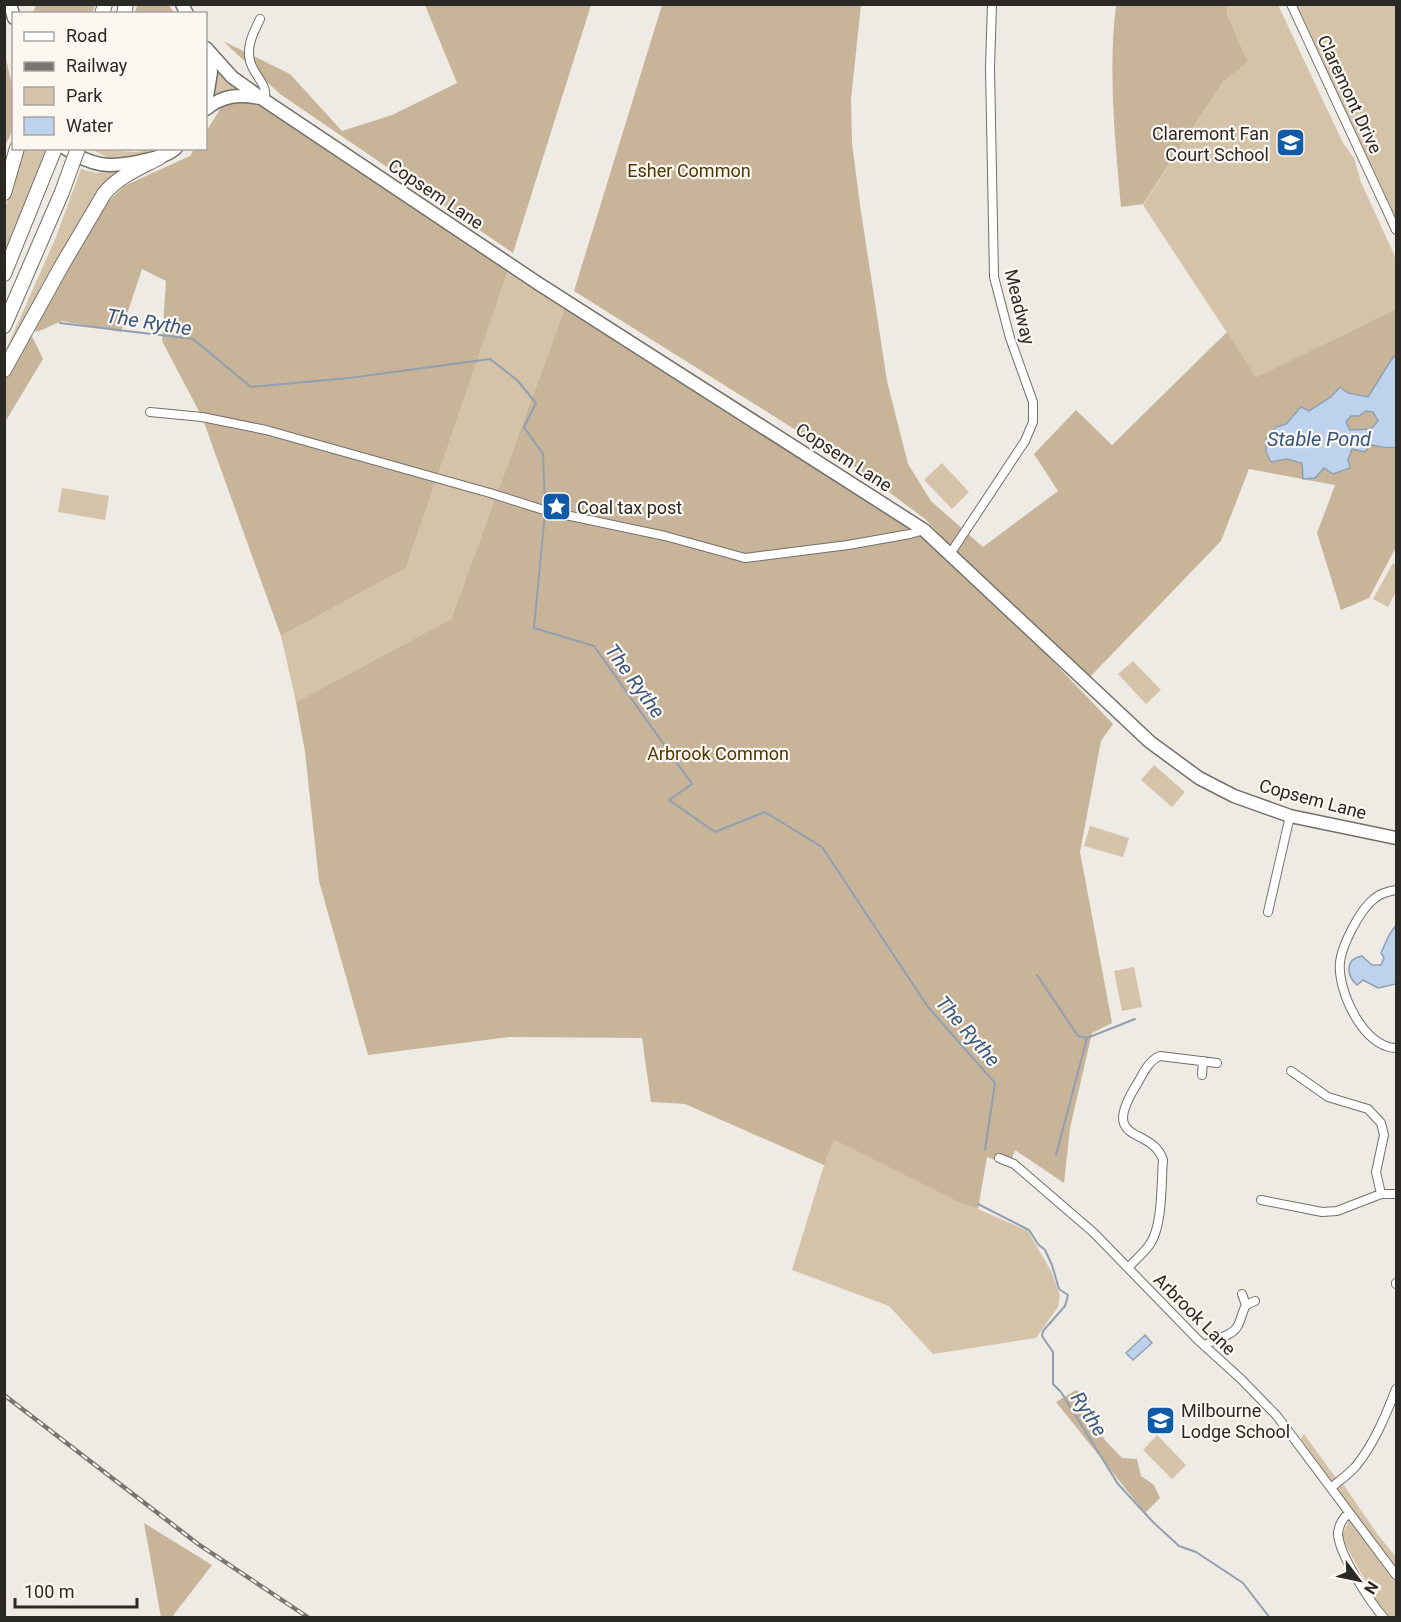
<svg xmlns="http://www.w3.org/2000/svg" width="1401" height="1622" font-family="Roboto,sans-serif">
<rect width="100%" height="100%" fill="#eeeae4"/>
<path fill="#d4c3a9" d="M1228,5H1278L1343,143L1354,158L1361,182L1396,259V309L1256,377L1143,205L1223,82L1248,62L1227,14Z
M1296,5H1396V219Z
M215,66L244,89L214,99L212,97L215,86Z
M21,149H48L5,251L4,214Z
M91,149L136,152L150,149H165L160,152L112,160Z
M81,169L96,173L123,170L5,358V352L56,237Z
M509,268L566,305L451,619L296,702L281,636L406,568Z
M942,463L969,492L952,509L924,480Z
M62,488L109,496L105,520L58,512Z
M1393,563L1396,565V592L1388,607L1373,599Z
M1133,661L1161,690L1146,704L1118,674Z
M1154,765L1185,792L1172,807L1141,780Z
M1090,826L1129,838L1123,857L1084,846Z
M1134,967L1142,1007L1122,1011L1114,971Z
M834,1140L958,1202L978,1209L1028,1231L1051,1271L1060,1296L1058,1307L1036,1338L933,1354L889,1306L792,1270L824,1165Z
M1304,1434L1333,1474L1345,1487L1378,1535L1396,1557V1617H1390L1377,1602L1345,1544L1342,1534L1354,1512L1301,1439Z
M1157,1435L1186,1465L1172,1479L1143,1450Z"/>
<path fill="#c8b599" d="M36,5V4L95,5L92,13H33Z
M137,5H169L174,13H135Z
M425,5H591L513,253L280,94L223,41L290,74L342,131L392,115L457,83Z
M662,5H861L851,99L852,143L860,205L887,381L908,464L931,501L983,547L1058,491L1034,454L1076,410L1112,445L1227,332L1256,377L1396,309V547L1369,598L1341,610L1317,533L1335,485L1249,469L1221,541L1088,679L967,564L925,519L858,469L574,291Z
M1116,5H1228L1227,14L1248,62L1223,82L1143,204L1121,207C1115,142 1108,69 1116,5Z
M4,51C9,72 19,108 13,128C11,135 7,141 5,146Z
M252,100L509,268L406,568L281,636L202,417L162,341L166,281L142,269L121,332L62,321L37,332L32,329L86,240L102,208L124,186L190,156L194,149L206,148V132L222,106Z
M566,305L892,513L972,577L1113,724L1101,741L1080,852L1112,1023L1092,1033L1070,1128L1064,1183L1015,1150L1010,1165L987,1157L978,1209L958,1202L834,1140L824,1165L685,1104L651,1102L642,1038L509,1037L368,1055L319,881L305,752L296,702L451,619Z
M29,336L33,338L43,359L5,422V378Z
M1076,1390L1090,1398L1087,1407L1104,1439L1122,1458L1137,1459L1141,1476L1154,1485L1160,1498L1145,1513L1056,1402Z
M144,1523L212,1565L172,1617H161Z"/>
<path fill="#bdd2ed" stroke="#919fb1" stroke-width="1.5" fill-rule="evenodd" d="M1393,357H1396V447C1386,449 1380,446 1370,445L1365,452L1352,449L1348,460L1350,468L1333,474L1324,468L1315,478L1303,479L1302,463L1287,459L1271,462L1266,452V438L1276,427L1286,424L1301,407L1309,411L1331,397L1340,387L1348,393L1368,397ZM1366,411L1373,412L1378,421L1371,429L1350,430L1346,422L1351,416H1359Z
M1396,925V984L1378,988L1363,980L1357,985C1346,975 1345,959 1362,956L1372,965H1381L1384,958L1381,953L1389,935Z
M1145,1335L1152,1343L1133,1360L1126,1353Z"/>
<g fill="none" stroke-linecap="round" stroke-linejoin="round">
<path stroke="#919fb1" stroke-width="2" d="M60,323L193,339L251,387L349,378L490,359L517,380L536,403L524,427L543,454L545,507
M545,513L534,628L594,646L692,784L669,800L715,832L765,812L822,847L928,1007L995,1083L985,1150
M1037,975L1078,1036L1087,1038L1135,1019
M1056,1155L1087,1038
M978,1204L1029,1230L1038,1244L1045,1250L1052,1265L1059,1289L1068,1295L1065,1306L1043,1331L1042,1336L1053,1352V1384L1061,1392L1118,1484L1153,1522L1179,1546L1196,1552L1243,1583L1270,1618"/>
<defs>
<path id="street" d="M1291,4L1396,230
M260,19C254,32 246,45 250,61C253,75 270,86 264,100
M150,412L202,417L266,430L490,493L547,511L665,536L745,558L848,545L910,534L924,530
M950,554L1025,441L1033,422V402L1010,338L994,277L990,68L992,4
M1396,890C1390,891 1380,894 1375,898C1360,909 1342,945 1340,962C1337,991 1364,1048 1396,1048
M1268,912L1290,816
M1202,1075L1203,1061
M999,1158L1014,1164L1094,1233L1198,1340L1241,1379L1277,1416L1396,1575
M1381,1194H1396
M1261,1200L1322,1212L1337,1211L1381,1194L1376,1172L1384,1135L1381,1123L1368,1109L1328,1097L1291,1071
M1128,1268C1135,1260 1144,1253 1150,1244C1163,1225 1161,1183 1163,1160C1152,1125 1098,1146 1137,1084C1143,1074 1148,1061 1160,1056L1217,1063
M1396,1283V1284
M1246,1305L1255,1301
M1204,1346C1214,1338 1231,1337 1237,1327C1241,1321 1242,1312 1246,1305L1242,1294
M1331,1488C1339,1481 1349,1474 1356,1466C1374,1444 1386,1415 1396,1389
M1349,1512C1343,1519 1339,1524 1338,1533C1338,1553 1370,1602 1384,1618"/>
<path id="primary" d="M10,4L14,18
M182,4L187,14
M206,48L232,77L264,100L539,284L924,530L1150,742L1199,778L1234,796L1290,816L1396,838
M206,51L211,72L206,103
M206,109C223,95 239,94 260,98
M65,148C93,167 109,168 141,161C154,158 166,157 176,148"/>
<path id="highway" d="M102,14L105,4
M124,14L126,4
M4,193L17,148
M4,274L55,148
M4,326L62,192
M4,370L61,267L104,194C118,176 140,168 160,157"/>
</defs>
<use href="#street" stroke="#73706a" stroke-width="10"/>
<use href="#primary" stroke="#73706a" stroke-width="15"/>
<use href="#highway" stroke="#73706a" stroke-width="16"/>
<use href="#street" stroke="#fff" stroke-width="8"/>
<use href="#primary" stroke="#fff" stroke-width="12"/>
<use href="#highway" stroke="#fff" stroke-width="14"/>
<defs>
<path id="rail" d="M4,1395L198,1544L309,1618"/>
</defs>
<use href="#rail" stroke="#787672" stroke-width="4.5"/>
<use href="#rail" stroke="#fcf7f1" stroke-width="2" stroke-dasharray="7" stroke-linecap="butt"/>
<defs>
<path id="highway-bridge" d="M62,192L78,148"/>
</defs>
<use href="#highway-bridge" stroke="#73706a" stroke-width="16" stroke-linecap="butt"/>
<use href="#highway-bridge" stroke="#fff" stroke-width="14"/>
</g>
<defs>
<symbol id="school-square" viewBox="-11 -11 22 22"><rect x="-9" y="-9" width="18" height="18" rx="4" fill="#0f5aa9" stroke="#fcf7f1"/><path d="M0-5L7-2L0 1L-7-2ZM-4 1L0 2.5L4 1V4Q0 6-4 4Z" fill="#fff"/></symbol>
<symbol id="sight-square" viewBox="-11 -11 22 22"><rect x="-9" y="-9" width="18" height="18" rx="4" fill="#0f5aa9" stroke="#fcf7f1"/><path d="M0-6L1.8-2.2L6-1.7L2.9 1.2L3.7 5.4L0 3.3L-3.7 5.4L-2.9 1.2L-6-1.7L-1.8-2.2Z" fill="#fff"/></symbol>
</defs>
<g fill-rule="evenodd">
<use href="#school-square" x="1274" y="126" width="33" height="33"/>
<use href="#sight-square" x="540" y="490" width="33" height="33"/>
<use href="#school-square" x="1144" y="1404" width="33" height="33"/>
</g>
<g text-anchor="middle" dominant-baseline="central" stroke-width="4.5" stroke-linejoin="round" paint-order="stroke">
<g font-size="18" fill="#2a2926" stroke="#fcf7f1">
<text transform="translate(1350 94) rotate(65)">Claremont Drive</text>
<text transform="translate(436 194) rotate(34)">Copsem Lane</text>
<text transform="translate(1020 307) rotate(76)">Meadway</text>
<text transform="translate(844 457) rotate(33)">Copsem Lane</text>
<text transform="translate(1313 799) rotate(15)">Copsem Lane</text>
<text transform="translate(1195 1314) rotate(45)">Arbrook Lane</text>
</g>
<g font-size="18" fill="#2a2926" stroke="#fcf7f1" text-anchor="start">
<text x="1269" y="133" text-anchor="end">Claremont Fan<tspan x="1269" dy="21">Court School</tspan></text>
<text x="577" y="507">Coal tax post</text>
<text x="1181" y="1410">Milbourne<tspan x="1181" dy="21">Lodge School</tspan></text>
</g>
<g font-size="18" fill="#503600" stroke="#fcf7f1">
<text x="689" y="170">Esher Common</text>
<text x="718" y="753">Arbrook Common</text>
</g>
<g font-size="20" font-style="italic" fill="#37567d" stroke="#fcf7f1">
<text transform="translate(149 322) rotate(9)">The Rythe</text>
<text x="1319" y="439">Stable Pond</text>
<text transform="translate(635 681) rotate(54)">The Rythe</text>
<text transform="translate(968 1031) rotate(49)">The Rythe</text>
<text transform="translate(1089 1414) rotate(57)">Rythe</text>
</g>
</g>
<rect width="1401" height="1622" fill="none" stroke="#2a2926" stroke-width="12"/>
<rect x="12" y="12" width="195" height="138" fill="#fcf7f1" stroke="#a8a5a0" stroke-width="1.5"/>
<rect x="24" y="32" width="30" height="9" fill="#ffffff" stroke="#a8a5a0" stroke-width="1.5"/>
<text x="66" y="42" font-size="18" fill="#2a2926">Road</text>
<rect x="24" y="62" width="30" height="9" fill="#787672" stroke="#a8a5a0" stroke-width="1.5"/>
<text x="66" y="72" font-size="18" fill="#2a2926">Railway</text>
<rect x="24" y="87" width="30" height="18" fill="#d4c3a9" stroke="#a8a5a0" stroke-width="1.5"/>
<text x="66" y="102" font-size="18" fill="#2a2926">Park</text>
<rect x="24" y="117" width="30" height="18" fill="#bdd2ed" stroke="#a8a5a0" stroke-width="1.5"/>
<text x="66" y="132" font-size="18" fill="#2a2926">Water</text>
<g transform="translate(1359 1580) rotate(122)" stroke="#fcf7f1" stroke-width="4.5" paint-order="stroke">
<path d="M0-4.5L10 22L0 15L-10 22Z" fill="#2a2926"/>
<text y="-9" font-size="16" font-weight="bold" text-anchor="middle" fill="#2a2926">N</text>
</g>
<path d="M15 1598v9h122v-9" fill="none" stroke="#2a2926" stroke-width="3"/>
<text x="24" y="1598" font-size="18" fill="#2a2926" stroke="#fcf7f1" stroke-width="4.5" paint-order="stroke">100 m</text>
</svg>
